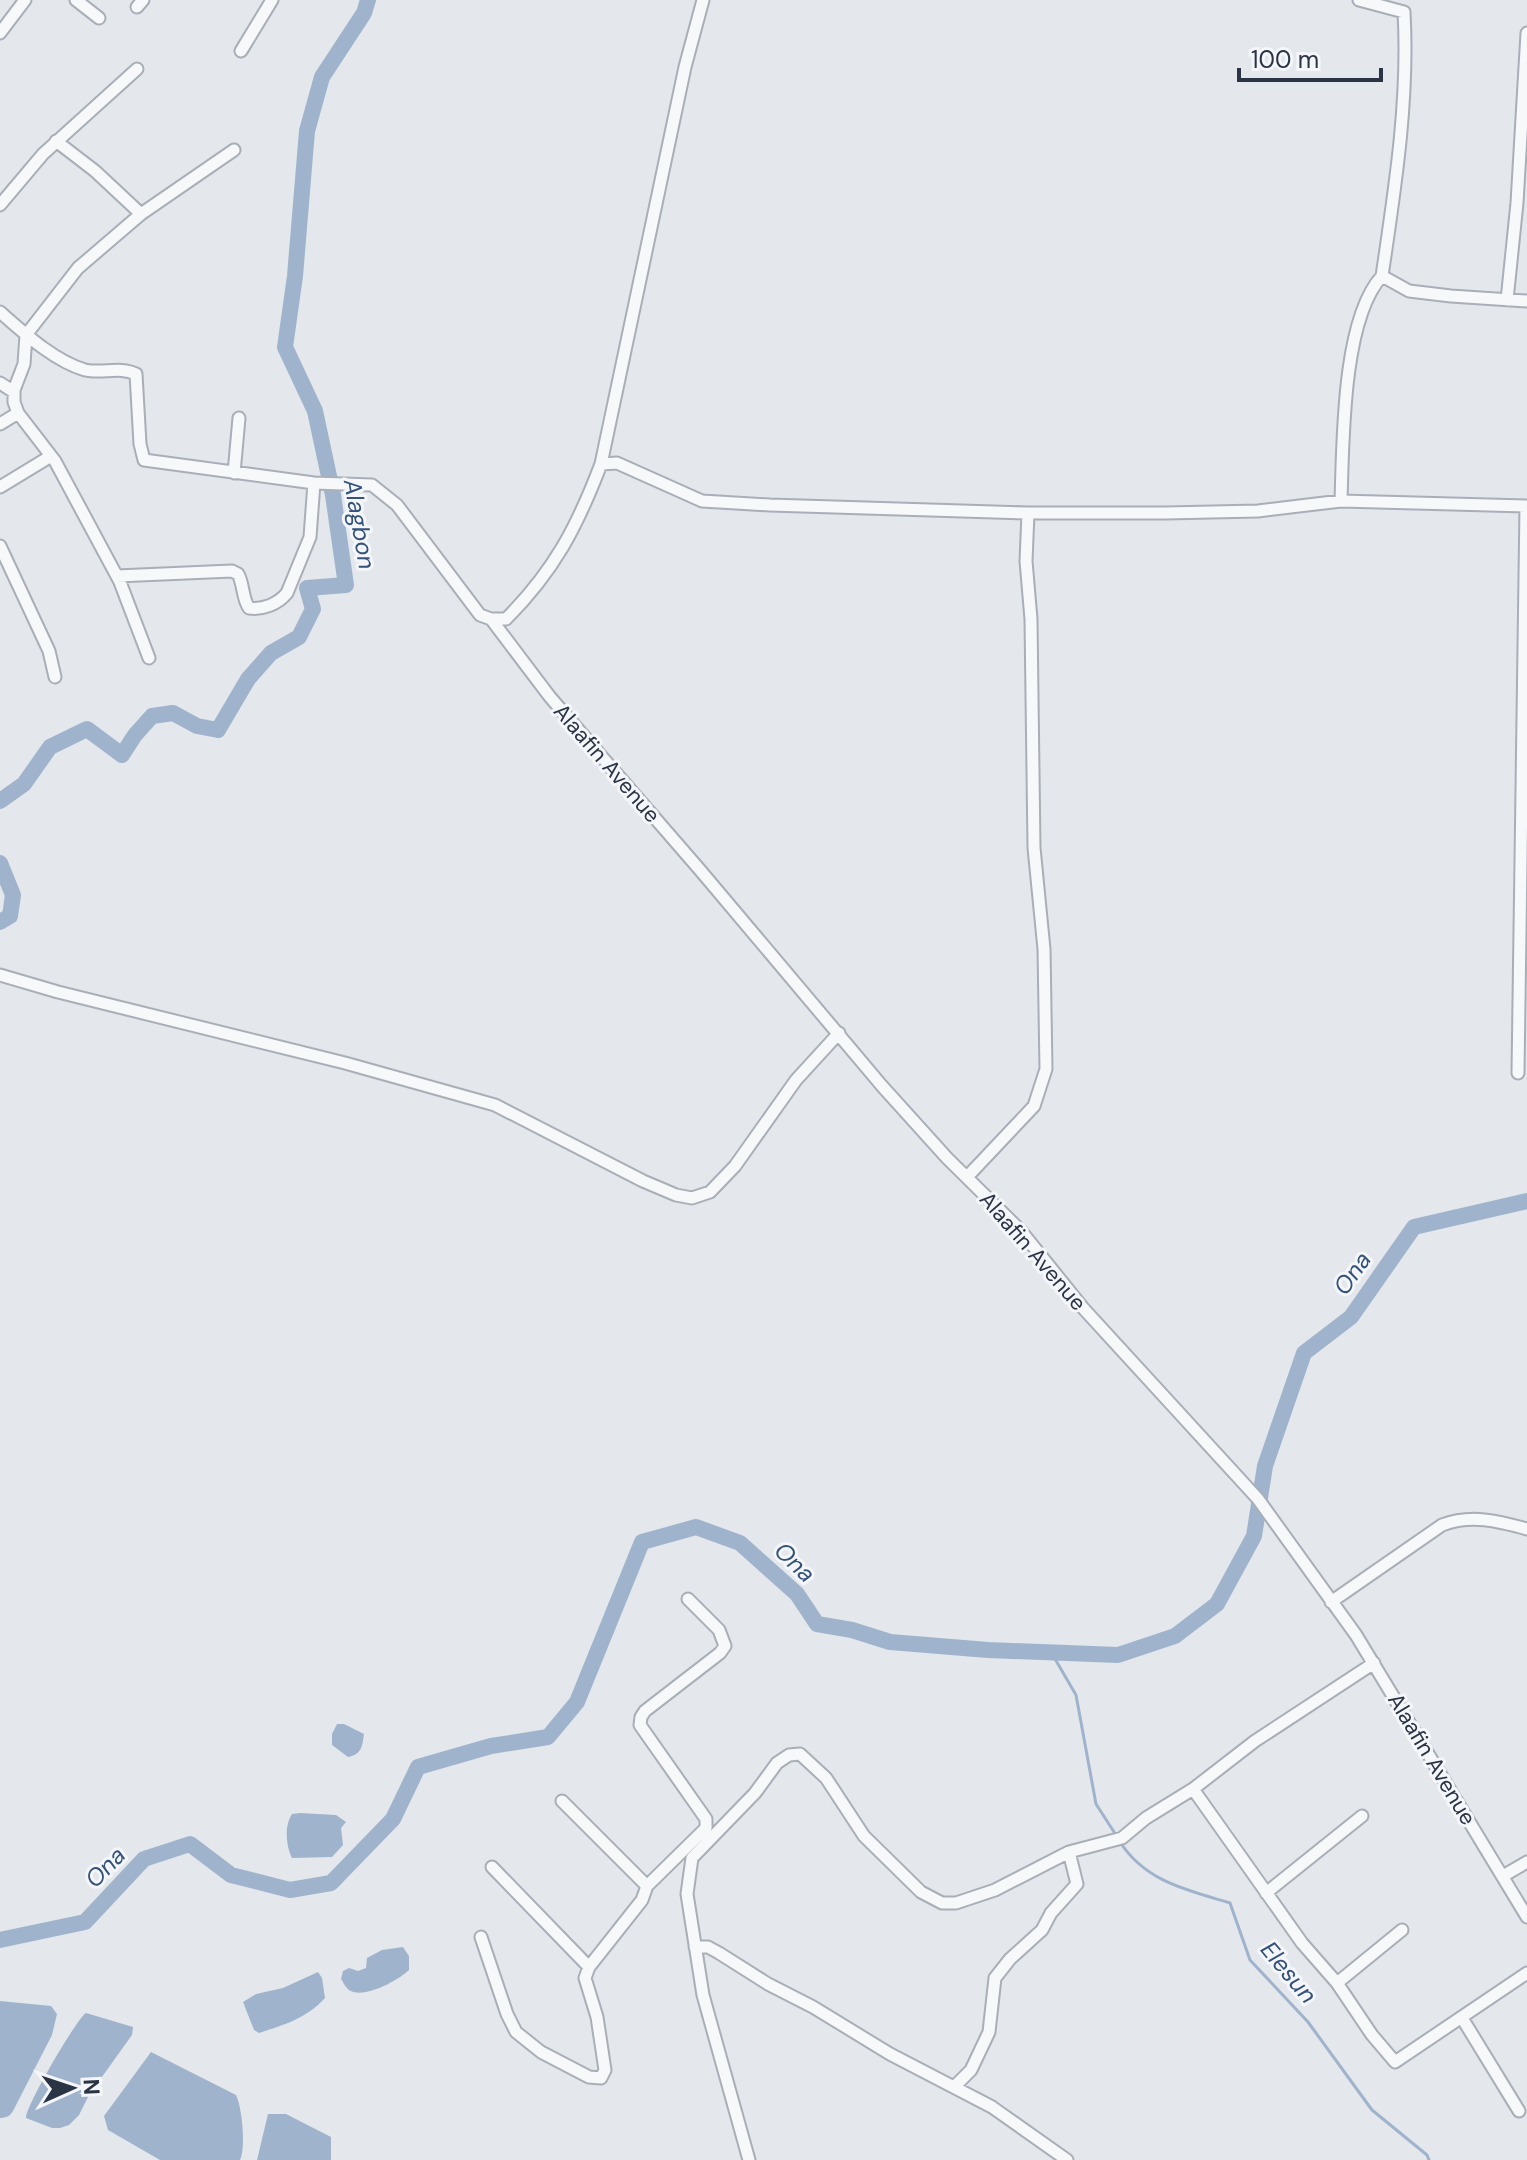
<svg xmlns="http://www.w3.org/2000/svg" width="1527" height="2160" font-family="'DM Sans',sans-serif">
<rect width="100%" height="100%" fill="#e4e7ec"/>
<path fill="#9fb4cc" d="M337,1724H344L364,1734C362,1747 362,1754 348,1757L332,1745V1734Z
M300,1813L336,1815L346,1822L341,1828L343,1845L332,1857L292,1858C286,1846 284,1826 292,1814Z
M403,1947L409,1956V1970C399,1980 363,2000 349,1990C345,1987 344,1983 341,1979L343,1971L349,1968L358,1971L366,1968L367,1958L382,1950Z
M318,1972L322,1978L325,1998C307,2018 284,2025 259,2033L254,2030L243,2002L256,1994L283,1988Z
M0,2001L51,2006L57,2014L52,2035L13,2111C10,2116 6,2118 0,2118Z
M86,2013L133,2027L132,2035L89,2095L79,2115L69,2125L60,2128H52L26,2118C25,2107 77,2018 86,2013Z
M151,2052L236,2095C242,2107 246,2147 240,2160H160L108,2130L104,2116Z
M268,2114H286L331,2137V2160H257Z"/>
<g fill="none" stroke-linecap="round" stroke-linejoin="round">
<path stroke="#9fb4cc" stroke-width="3" d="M1051,1652L1076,1695L1096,1804L1116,1835
M1120,1842C1146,1882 1187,1890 1230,1903L1250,1960L1308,2022L1372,2110L1427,2155L1429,2160"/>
<path stroke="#9fb4cc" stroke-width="16" d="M0,801L24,784L50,747L87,729L122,755L135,735L152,716L173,713L197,726L218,730L248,679L271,653L299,637L313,609L307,588L346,585L333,495L315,411L285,347L295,276L307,131L322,77L364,13L368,0
M0,863L13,895L10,916L0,922
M0,1940L85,1922L144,1859L190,1844L231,1875L290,1890L331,1883L393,1819L418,1767L491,1746L548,1737L577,1702L642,1542L696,1527L740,1543L797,1594L817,1624L852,1630L890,1642L988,1650L1118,1655L1175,1636L1217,1604L1254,1536L1265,1466L1304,1353L1351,1317L1414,1227L1527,1201"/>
<defs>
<path id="minor" d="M76,0L99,18
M137,7L143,0
M0,33L25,0
M241,51L272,0
M56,141L95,171L141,214
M0,205L43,154L137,69
M1382,276L1409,291L1451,296L1527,301
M1507,300L1517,203L1527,33
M0,312C24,333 54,361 85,370C102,374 120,366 136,374L140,444L144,460L314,483L372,485L397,505L480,615L491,619H506C554,571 577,527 601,464L685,67L703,0
M0,383L14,392
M0,424L18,413
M601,464L617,463L702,501L770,505L1028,513H1166L1258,511L1341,501L1527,506
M234,473L239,418
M0,487L51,456
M1341,501C1343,443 1342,319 1382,276C1395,188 1409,100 1404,12L1359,0
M0,546L49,651L55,677
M117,576L232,571L238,574C244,585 242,598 249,608C263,610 278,604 287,593L310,537L314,483
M491,619L550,697L700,870L882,1086L947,1158L1021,1231L1083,1308L1258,1499L1356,1635L1527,1917
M149,658L120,582L55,461L18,413L14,402V390L24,364L26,335L78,268L141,214L234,150
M0,975L58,992L345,1063L495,1105L643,1181L676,1195L692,1198L710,1192L735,1166L796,1080L839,1033
M1518,1073L1526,506
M967,1177L1034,1106L1046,1069L1044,949L1034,848L1031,619L1026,561L1028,513
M1331,1602L1442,1525C1471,1514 1498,1521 1527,1529
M1193,1789L1302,1943L1337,1983L1372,2035L1395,2062L1527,1973
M562,1801L647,1886
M492,1867L589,1967
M1503,1876L1527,1862
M1266,1893L1362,1816
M481,1937L507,2014L516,2032L541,2052L589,2077L601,2078L605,2070L597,2017L585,1978L589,1967L642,1900L647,1886L706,1828V1819L640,1725L641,1717L645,1711L720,1653L725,1646L719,1630L688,1599
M695,1947H708L719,1953L768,1984L813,2007L890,2054L992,2107L1067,2160
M1337,1983L1402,1930
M1462,2018L1519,2111
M954,2087L971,2070L989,2032L995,1978L1010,1959L1042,1930L1051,1913L1077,1884L1069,1852
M749,2160L703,1995L687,1894L692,1858L755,1793L777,1763L789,1755L800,1754L826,1778L864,1836L921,1892L942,1903H956L995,1890L1069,1852L1122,1838L1146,1818L1193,1789L1255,1741L1374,1663"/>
</defs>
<use href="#minor" stroke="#a9aeb7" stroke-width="15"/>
<use href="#minor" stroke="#f7f8fa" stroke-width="11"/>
</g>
<g text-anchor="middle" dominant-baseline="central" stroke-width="6" stroke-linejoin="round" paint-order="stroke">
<g font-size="22" fill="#2b3445" stroke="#f4f6f9">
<text transform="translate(607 763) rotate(49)">Alaafin Avenue</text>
<text transform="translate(1033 1251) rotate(49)">Alaafin Avenue</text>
<text transform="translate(1432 1759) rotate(59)">Alaafin Avenue</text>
</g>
<g font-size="24" font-style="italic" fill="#34527a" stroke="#f4f6f9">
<text transform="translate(360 524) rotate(80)">Alagbon</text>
<text transform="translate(1352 1273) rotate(-55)">Ona</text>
<text transform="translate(795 1562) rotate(44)">Ona</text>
<text transform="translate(105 1867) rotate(-46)">Ona</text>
<text transform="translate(1289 1972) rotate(50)">Elesun</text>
</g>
</g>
<g transform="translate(72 2088) rotate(87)" stroke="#f4f6f9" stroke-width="6" paint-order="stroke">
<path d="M0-6L14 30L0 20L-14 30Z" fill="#2b3445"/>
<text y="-12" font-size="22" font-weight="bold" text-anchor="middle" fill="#2b3445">N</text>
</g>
<path d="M1239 68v12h142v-12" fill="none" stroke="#2b3445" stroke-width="4"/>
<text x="1251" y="68" font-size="24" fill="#2b3445" stroke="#f4f6f9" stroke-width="6" paint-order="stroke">100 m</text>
</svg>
